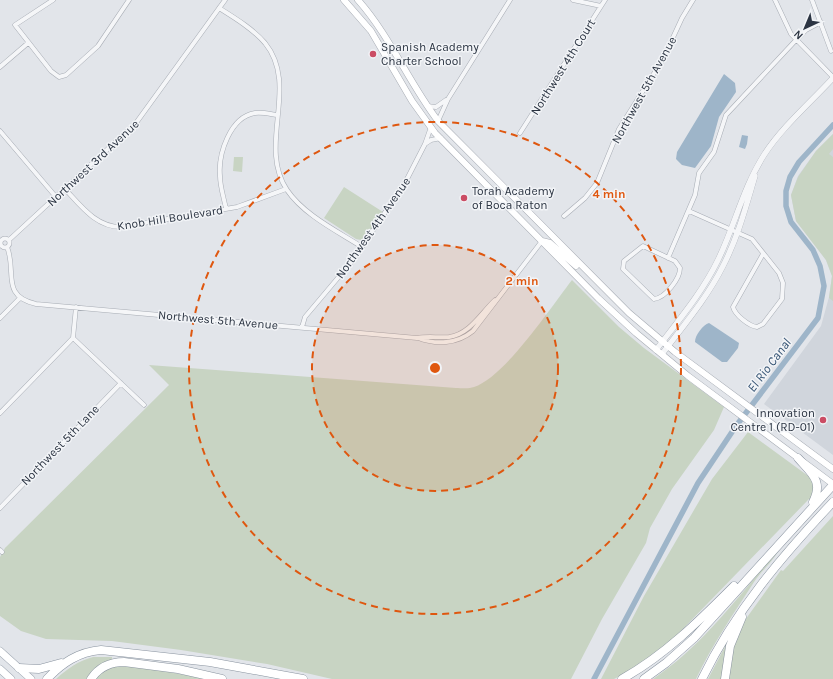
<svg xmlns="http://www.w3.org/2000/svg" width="833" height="679" font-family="Karla,sans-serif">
<rect width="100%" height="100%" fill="#e2e5ea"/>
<path fill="#d0d5dc" d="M833,134V455L764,404L821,326L829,297L832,276L826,260L796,221L791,195L798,176L816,151Z"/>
<path fill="#c8d4c3" d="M833,134V149L829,154L833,157V301L829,298L832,276L826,260L796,221L791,195L798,177L816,151Z
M234,157H243L242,172L233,171Z
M344,187L383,212L368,235L361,240L356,239L324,218Z
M572,280L619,327L644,348L724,407L714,430L672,489L650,528L646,543L602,619L571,679H332L267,664L181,650L112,641L46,639L21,631L0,616V557L5,548L169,385L149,365L456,388C461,388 469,389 474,387C505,377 551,307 572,280Z
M748,432L811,478L814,490L811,500L809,499L677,635L648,659L620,676L614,679H601L644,596L712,479Z
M833,516V679H728L733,645L740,627L781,570L783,571Z
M780,548C772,563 763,569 754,582C734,613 712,645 696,679H653C704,645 740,594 780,548Z
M729,639L723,679H708Z
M93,657H112V660L92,671L87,679H56C67,669 78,661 93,657Z
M116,665L135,666L208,679H96L101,672Z"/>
<path fill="#9eb5c9" d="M724,74L735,83L736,92L719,117L711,146L695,168L682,165L676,159L677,152Z
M742,135L748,136L747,144L745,149L739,147Z
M709,323L739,343L738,348L727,362H722L695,342C695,335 703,325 709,323Z"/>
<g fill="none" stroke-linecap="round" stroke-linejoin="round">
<path stroke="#9eb5c9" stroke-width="5.5" d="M594,679L698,483L736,426L818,318L824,286L820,266L813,250L791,222L786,206V191L790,177L799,162L833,125"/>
<defs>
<path id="minor" d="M53,0L15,25L51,71L59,77L66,75L98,46L129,0
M573,0L601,6
M775,0L791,34L833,77
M812,0L831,51
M219,8C235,18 253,29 265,43C300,86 257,145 287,190C304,215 337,231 362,247
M0,67L28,43
M427,106L436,107L446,100
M438,121L448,99L510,0
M0,131L56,197
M520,133L605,0
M425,144L431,140L441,138
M65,189C81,206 96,227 121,227L237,207L286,189
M226,209C224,198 220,187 220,176C218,154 230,117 255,113C262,112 270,114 277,115
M689,211L752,239L779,273L783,283L782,299L763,324L757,327C749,326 735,315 733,307L763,254
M564,216L585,198L597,183L619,129L663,59L682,18L693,0
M0.5 243a4.5 4.5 0 1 1 9 0a4.5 4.5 0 1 1-9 0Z
M9,240L136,123L225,0
M643,246L675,261L680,268C680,279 665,298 654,299L623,269L624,261Z
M7,247C17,271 0,296 36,304L417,338C428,336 438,338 449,337C470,334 481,313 495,300
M668,258L695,195L699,173L714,152L726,115L796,40L806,30L821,22
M76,307L73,338L144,405
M0,318L19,299
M302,327L305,317L353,260L406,181L425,144L431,127
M418,338C436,345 457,344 473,331L542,241
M0,413L73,338
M0,508L121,383
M0,550L2,552"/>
<path id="tertiary" d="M656,350C678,321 702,293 718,260C735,225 743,188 764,155C782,127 810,103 833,78
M662,354C683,326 707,298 723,266C738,237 746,206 755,176"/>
<path id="secondary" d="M344,0L371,31L412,101L435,133L598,298L636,333L688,376L833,484
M358,0C390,36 409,83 438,121L629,313L675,352L833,469
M542,241L550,243L576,266"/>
<path id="primary" d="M0,651L31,679
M0,669L11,679"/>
<path id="motorway" d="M798,458C811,473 824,481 813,502
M19,668L39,669L61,663
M47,679C62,663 78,652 101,650L210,662L303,679
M91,679C99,667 110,662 124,662L178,669L222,679
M622,679C665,655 699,621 734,586
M644,679L666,663L694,638L833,485
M702,679C735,611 782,556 833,502
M725,679L730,646L742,617"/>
</defs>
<use href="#minor" stroke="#a7acb4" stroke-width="5"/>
<use href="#tertiary" stroke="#a7acb4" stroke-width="6"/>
<use href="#secondary" stroke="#a7acb4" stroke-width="7"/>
<use href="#primary" stroke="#a2aab5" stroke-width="8"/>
<use href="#motorway" stroke="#8a94a0" stroke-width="9"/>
<use href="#minor" stroke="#f5f6f8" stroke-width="4"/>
<use href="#tertiary" stroke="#f5f6f8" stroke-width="5.5"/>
<use href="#secondary" stroke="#fff" stroke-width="6"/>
<use href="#primary" stroke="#fff" stroke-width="7"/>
<use href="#motorway" stroke="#fff" stroke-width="8"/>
</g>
<circle cx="435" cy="368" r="123" fill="#df570f" fill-opacity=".12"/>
<g fill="none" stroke="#df570f" stroke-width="2" stroke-dasharray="7 5">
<circle cx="435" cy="368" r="123"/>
<circle cx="435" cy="368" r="246"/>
</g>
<g fill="#cb4c64" stroke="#f2f4f7" stroke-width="1.5">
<circle cx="373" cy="54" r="4"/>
<circle cx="464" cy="198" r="4"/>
<circle cx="823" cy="420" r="4"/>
</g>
<g text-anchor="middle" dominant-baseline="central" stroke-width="3" stroke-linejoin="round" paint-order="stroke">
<g font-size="12" fill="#2b3442" stroke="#f2f4f7" text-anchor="start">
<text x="381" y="47">Spanish Academy<tspan x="381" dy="14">Charter School</tspan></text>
<text x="472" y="191">Torah Academy<tspan x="472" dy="14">of Boca Raton</tspan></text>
<text x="815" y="413" text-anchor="end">Innovation<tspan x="815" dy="14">Centre 1 (RD-01)</tspan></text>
</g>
<g font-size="12" fill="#2b3442" stroke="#f2f4f7">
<text transform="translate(563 67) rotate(-58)">Northwest 4th Court</text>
<text transform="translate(644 90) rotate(-61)">Northwest 5th Avenue</text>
<text transform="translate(93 163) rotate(-43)">Northwest 3rd Avenue</text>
<text transform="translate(170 218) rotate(-9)">Knob Hill Boulevard</text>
<text transform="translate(373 228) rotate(-55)">Northwest 4th Avenue</text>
<text transform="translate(218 320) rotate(5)">Northwest 5th Avenue</text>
<text transform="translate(60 445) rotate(-46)">Northwest 5th Lane</text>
</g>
<g font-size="13" font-style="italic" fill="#365474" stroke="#f2f4f7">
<text transform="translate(769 365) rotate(-53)">El Rio Canal</text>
</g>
</g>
<circle cx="435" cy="368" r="6" fill="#df570f" stroke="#f2f4f7" stroke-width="2"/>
<g font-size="12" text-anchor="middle" font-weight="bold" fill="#df570f" stroke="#f2f4f7" stroke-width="3" stroke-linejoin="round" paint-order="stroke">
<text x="609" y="198">4 min</text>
<text x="522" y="285">2 min</text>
</g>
<g transform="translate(805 28) rotate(224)" stroke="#f2f4f7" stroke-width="3" paint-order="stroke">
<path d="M0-3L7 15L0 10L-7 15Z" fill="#2b3442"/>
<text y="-6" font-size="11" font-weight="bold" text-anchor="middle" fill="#2b3442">N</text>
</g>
</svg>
